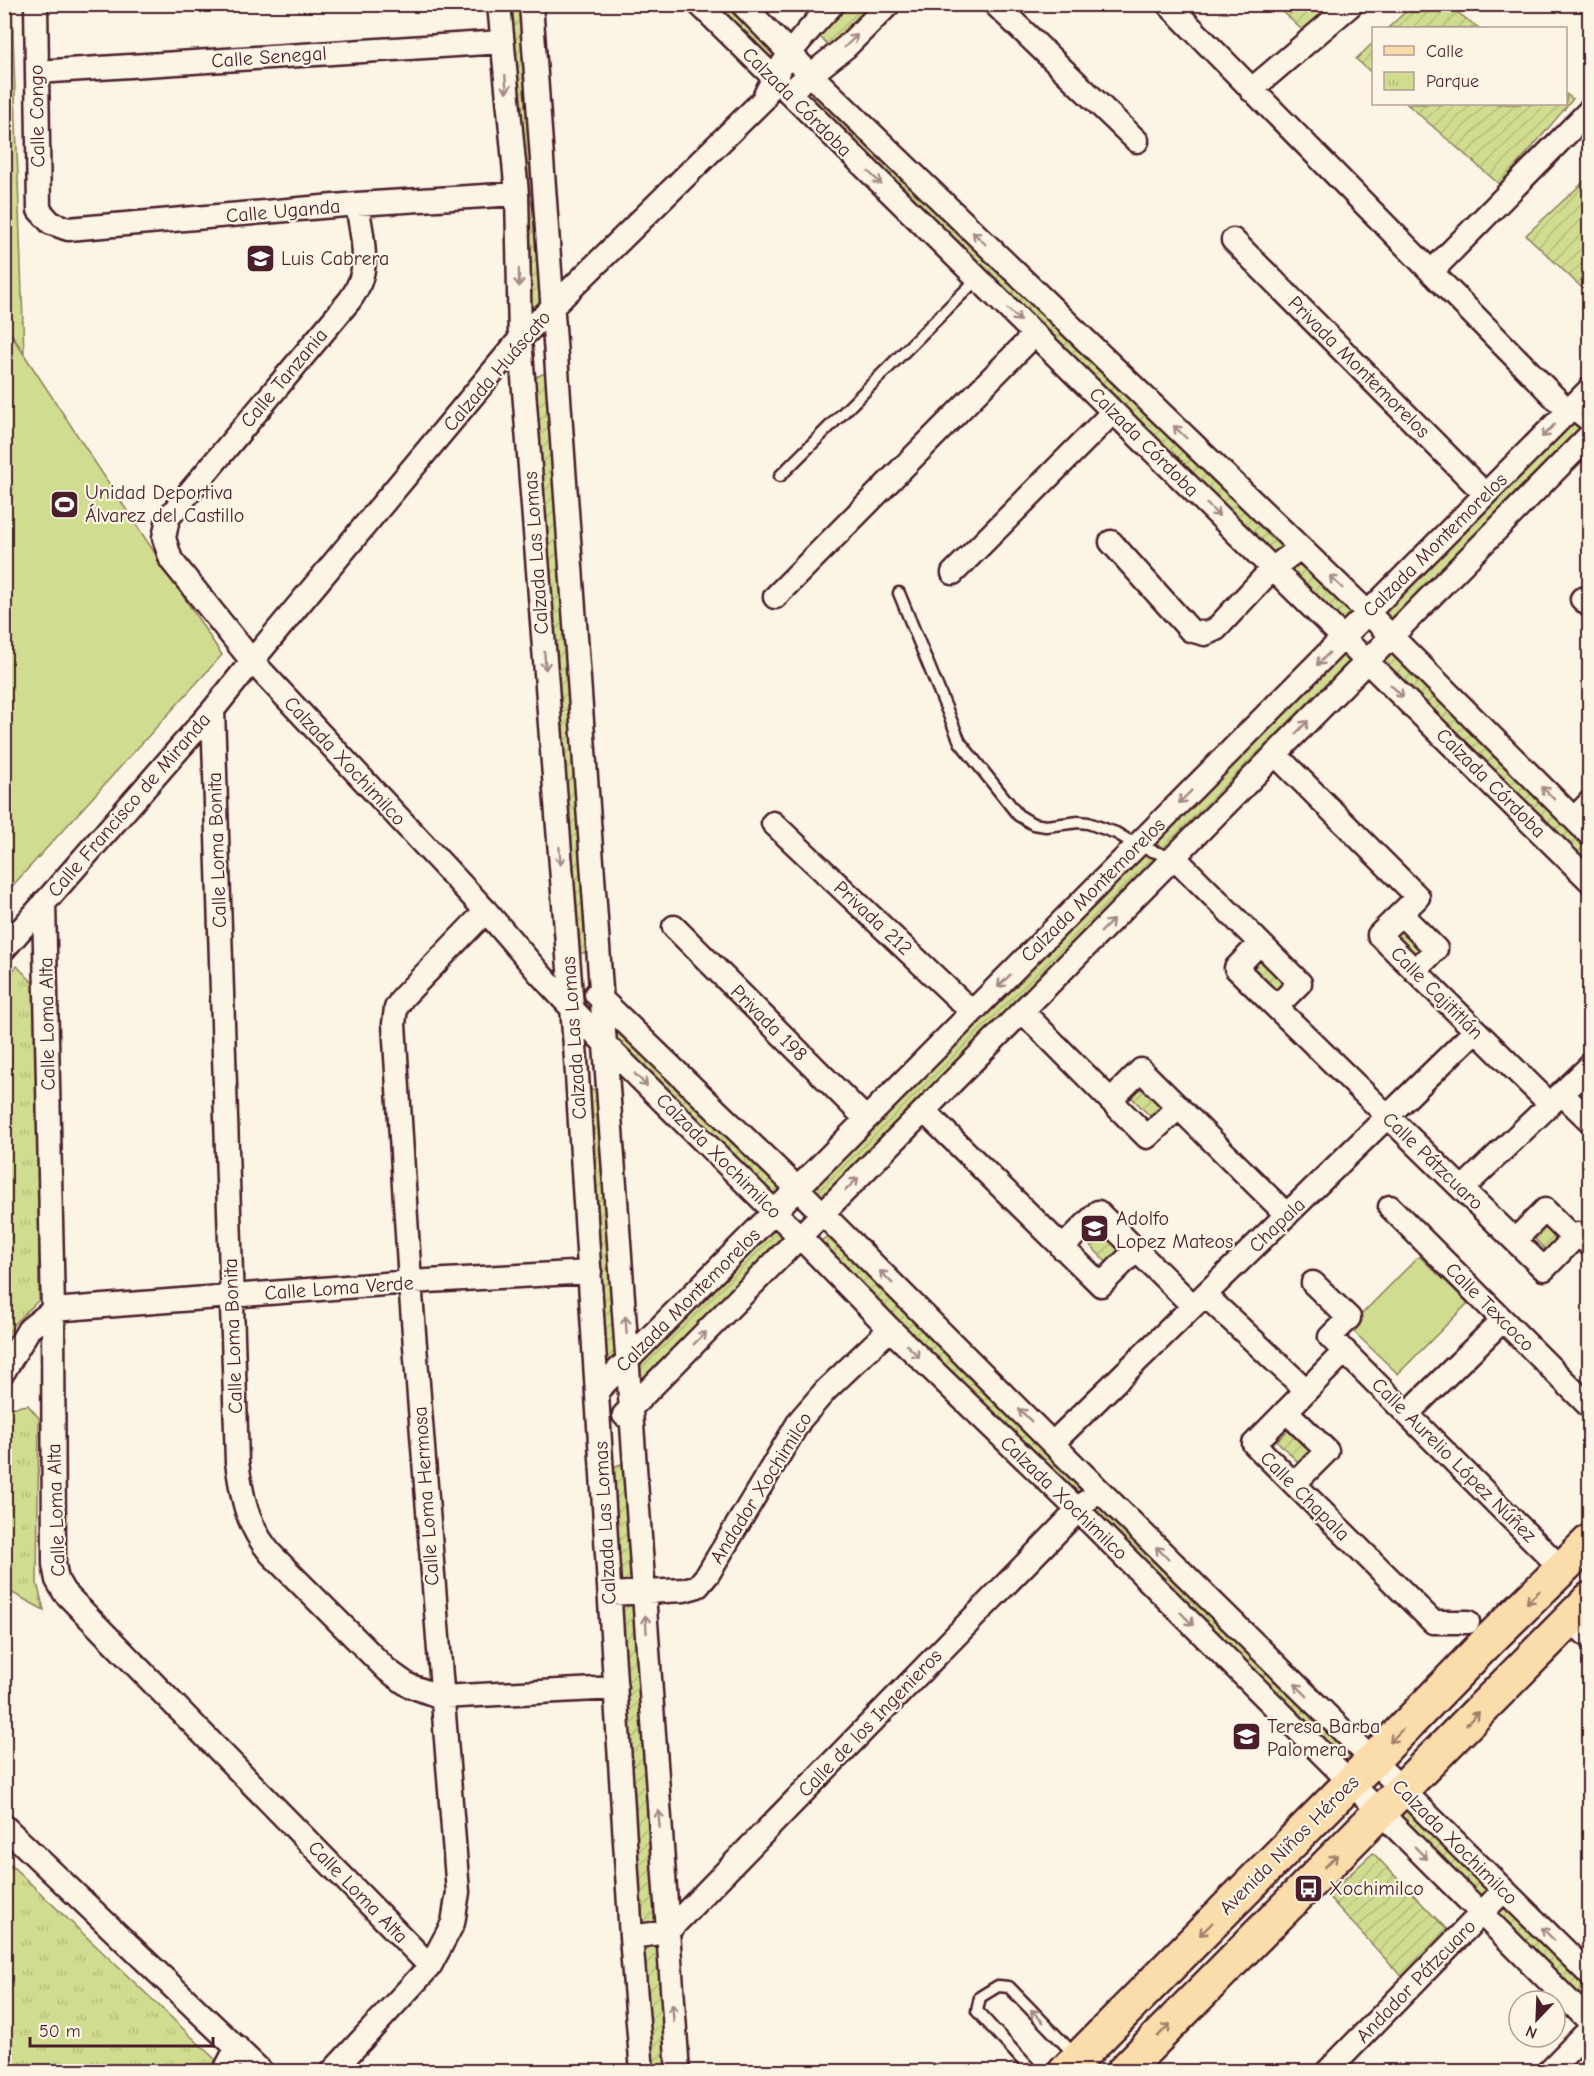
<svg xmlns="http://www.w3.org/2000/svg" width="1594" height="2076" font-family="'Comic Neue',sans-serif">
<defs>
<pattern id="park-tufts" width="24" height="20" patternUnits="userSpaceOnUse" patternTransform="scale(1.5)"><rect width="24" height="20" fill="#d0dc8f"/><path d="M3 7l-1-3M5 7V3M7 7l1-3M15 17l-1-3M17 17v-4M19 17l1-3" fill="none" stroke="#b4bc7c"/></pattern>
<pattern id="garden-furrows" width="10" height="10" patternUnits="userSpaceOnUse" patternTransform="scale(1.5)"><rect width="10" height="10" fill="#d0dc8f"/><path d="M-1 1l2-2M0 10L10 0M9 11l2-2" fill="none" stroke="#b4bc7c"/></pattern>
</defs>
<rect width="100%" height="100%" fill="#fcf5e5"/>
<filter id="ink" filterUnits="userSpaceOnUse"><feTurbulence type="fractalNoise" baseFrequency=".0167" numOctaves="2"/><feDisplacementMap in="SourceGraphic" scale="12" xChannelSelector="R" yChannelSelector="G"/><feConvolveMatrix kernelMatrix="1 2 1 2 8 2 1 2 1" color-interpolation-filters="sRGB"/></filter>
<g filter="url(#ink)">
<path fill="#d0dc8f" stroke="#8d7e5d" stroke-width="1.5" d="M4,324L222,655L5,894H4Z
M1419,1256L1468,1303L1398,1374L1349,1327Z"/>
<path fill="url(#park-tufts)" stroke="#8d7e5d" stroke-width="1.5" d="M4,5H12L24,353L5,324Z
M17,966L38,988L39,1300L14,1324L5,1340L4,980Z
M28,1405L39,1418L37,1583L44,1610L5,1589V1418L10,1408Z
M11,1865L216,2060L209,2071H5L4,1872Z"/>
<path fill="url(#garden-furrows)" stroke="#8d7e5d" stroke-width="1.5" d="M503,5H526L553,306L527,332Z
M701,5H728L779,56L767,73Z
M845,5H875L830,48L816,32Z
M1276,5H1335L1303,31Z
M1413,5H1447L1479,28H1388Z
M1373,43V74L1356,59Z
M816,88L1368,613L1589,394V436L1391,637L1589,839V881L1367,661L1391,637L1368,613L1343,638L805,103Z
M1566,94L1573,99L1500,185L1407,104H1566Z
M1589,177V278L1581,287L1526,235Z
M547,372L590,953H573L531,379Z
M1338,649L1355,665L826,1204L810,1188Z
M1404,923L1428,947L1415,960L1391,936Z
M1264,956L1287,980L1274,992L1251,969Z
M613,1024L785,1188L774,1198L606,1045Z
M1141,1081L1164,1105L1151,1117L1128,1094Z
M586,1088L601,1091L628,1360L605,1384Z
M780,1217L795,1242L638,1391L636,1364Z
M1542,1220L1565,1244L1552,1256L1529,1233Z
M1098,1227L1121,1251L1108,1264L1085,1240Z
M829,1235L1360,1761L1351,1782L811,1248Z
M1290,1428L1313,1452L1301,1465L1277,1441Z
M626,1462L643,1593L610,1594V1468Z
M636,1600L667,1932L640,1936L610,1604Z
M1404,1804L1589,1986V2013L1394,1815Z
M1373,1853L1456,1939L1410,1986L1327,1895Z
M660,1944L672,2071H644L632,1950Z"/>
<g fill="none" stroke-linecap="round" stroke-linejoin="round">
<defs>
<path id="lane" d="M1568,411L1590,428
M780,476L977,279
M899,593L960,742L1018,815L1033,824L1046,826L1079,822L1088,823L1116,833L1138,846L1173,858
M1033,2072L977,2011L980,1997L998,1986L1009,1987L1076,2056"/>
<path id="street" d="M36,4L39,210L51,223L68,229L357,204L517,194
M499,4L517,194L520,339L576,1059L631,1937L642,2072
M531,4L678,2072
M699,4L1590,881
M742,4L810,74L1368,613L1590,835
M995,4L1137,141
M1168,4L1568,411
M37,72L502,42
M799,84L846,47L889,4
M1251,90L1352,4
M357,204C362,239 373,269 350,300L168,518L164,538L171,560L252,661L486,911L540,974L606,1045L800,1237L890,1329L1078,1510L1590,2022
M1233,240L1485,494
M1431,272L1590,110
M1111,542L1190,630L1205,634L1216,629L1273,568L1300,548
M953,573L1113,412
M775,597L1035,334
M1582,599L1590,606
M213,710L237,1462C242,1498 247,1526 271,1554L387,1670L408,1685L441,1697L616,1688
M1275,754L1418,897L1379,935L1550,1104
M1574,819L1590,802
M773,823L972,1012
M1175,858L1300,983L1276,1007
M44,902L53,1310L54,1564L57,1580L64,1592L430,1966
M1401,914L1436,949L1415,971
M674,927L865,1118
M1260,943L1236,968L1544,1269L1578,1234L1590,1245
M4,949L213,710L252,661L520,339L763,100C778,64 805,33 833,4
M596,994L798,1189L1099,1490L1590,1975
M1022,1011L1147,1137L1179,1107
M1561,1093L1590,1121
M1111,1100L1141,1070L1287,1215
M924,1111L1101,1285L1136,1250
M1462,1189L1590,1066
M1390,1207L1590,1407
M1515,1240L1545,1210L1574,1239
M1062,1248L1098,1212L1193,1306
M1313,1283L1349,1318L1330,1337L1562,1569
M1205,1295L1306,1390
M1345,1351L1254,1444L1433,1622H1468
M4,1371L29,1329L53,1310L410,1282L590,1272
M597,1391C926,1056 1259,723 1590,389
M1286,1411L1327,1451L1294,1484
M1407,1414L1503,1320
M624,1415L1590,435
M1053,1443L1475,1031
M610,1594L684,1590L698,1586L708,1574L800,1420L826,1390L890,1329
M1570,1619L1590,1638
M4,1826L262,2072
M631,1937L667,1932L1087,1501
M224,2072L237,2047
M332,2072L430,1966L453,1923L458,1892L410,1282L394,1024L396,1008L403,997L486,911
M1327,2072L1504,1890
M1548,2072L1590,2029"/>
<path id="primary" d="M1065,2072L1372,1761L1488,1641L1590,1541
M1123,2072L1590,1599"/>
</defs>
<use href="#lane" stroke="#4a1f2b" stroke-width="15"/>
<use href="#street" stroke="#4a1f2b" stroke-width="27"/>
<use href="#primary" stroke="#4a1f2b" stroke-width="38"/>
<use href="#lane" stroke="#fcf5e5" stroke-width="10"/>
<use href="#street" stroke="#fcf5e5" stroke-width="22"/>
<use href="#primary" stroke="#fbddab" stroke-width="33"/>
</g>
<defs><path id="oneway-shaft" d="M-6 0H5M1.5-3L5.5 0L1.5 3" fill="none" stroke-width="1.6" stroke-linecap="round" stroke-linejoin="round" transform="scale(1.5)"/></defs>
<g stroke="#a38a88">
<use href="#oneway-shaft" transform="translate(851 41) rotate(-44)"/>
<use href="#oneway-shaft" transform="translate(506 84) rotate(85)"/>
<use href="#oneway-shaft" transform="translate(875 178) rotate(44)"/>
<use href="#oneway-shaft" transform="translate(979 238) rotate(-136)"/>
<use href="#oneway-shaft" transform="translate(519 278) rotate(89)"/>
<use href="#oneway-shaft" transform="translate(1014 315) rotate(44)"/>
<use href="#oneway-shaft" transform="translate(1548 431) rotate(135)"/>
<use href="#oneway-shaft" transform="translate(1180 432) rotate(-136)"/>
<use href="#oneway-shaft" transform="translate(1213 510) rotate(44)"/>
<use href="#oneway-shaft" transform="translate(1336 582) rotate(-136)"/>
<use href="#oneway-shaft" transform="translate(1323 659) rotate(135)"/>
<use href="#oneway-shaft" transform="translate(545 661) rotate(86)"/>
<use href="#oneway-shaft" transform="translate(1397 691) rotate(45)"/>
<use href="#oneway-shaft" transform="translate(1302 727) rotate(-46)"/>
<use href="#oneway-shaft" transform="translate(1548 793) rotate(-135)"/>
<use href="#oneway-shaft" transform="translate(1185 797) rotate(135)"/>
<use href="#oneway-shaft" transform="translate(560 856) rotate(86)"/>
<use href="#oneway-shaft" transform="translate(1107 926) rotate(-45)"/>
<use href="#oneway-shaft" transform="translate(1004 981) rotate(135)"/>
<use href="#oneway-shaft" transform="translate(641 1080) rotate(45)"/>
<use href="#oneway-shaft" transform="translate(852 1184) rotate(-45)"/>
<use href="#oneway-shaft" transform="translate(886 1277) rotate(-135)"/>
<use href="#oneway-shaft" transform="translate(626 1325) rotate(-94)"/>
<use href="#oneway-shaft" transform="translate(700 1338) rotate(-45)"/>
<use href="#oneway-shaft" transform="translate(913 1351) rotate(44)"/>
<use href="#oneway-shaft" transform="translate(1025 1415) rotate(-135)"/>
<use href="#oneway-shaft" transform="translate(1162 1553) rotate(-135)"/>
<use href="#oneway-shaft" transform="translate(1187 1619) rotate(45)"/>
<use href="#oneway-shaft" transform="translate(646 1624) rotate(-94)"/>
<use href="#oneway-shaft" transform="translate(1301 1690) rotate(-135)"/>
<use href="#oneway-shaft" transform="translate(659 1819) rotate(-94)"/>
<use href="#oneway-shaft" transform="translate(1421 1853) rotate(45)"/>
<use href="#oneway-shaft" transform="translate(1548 1934) rotate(-135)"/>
<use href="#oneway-shaft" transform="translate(673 2013) rotate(-94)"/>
<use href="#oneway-shaft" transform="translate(1037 2016) rotate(-134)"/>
</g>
<g stroke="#a27e6b">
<use href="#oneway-shaft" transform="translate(1533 1597) rotate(136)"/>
<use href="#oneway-shaft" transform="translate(1473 1718) rotate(-45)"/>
<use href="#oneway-shaft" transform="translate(1396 1736) rotate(134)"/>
<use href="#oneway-shaft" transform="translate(1331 1861) rotate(-45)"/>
<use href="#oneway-shaft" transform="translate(1206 1929) rotate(135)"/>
<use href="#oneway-shaft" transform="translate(1164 2030) rotate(-45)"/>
</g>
</g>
<defs>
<symbol id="school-square" viewBox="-11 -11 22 22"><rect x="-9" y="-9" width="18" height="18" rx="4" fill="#4a1f2b" stroke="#fcf5e5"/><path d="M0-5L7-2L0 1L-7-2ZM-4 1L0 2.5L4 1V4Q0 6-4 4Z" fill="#fff"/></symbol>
<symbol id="stadium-square" viewBox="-11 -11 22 22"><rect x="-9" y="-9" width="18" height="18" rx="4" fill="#4a1f2b" stroke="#fcf5e5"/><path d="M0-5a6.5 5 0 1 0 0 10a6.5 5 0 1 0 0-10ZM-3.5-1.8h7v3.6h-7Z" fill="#fff"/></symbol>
<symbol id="bus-square" viewBox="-11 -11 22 22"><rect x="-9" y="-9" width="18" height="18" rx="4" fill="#4a1f2b" stroke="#fcf5e5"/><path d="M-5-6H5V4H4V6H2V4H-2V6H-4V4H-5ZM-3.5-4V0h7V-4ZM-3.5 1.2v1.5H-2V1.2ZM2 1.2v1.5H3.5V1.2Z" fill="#fff"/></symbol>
</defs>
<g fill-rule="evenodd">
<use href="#school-square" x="244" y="242" width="33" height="33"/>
<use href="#stadium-square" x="48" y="488" width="33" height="33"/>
<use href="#school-square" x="1078" y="1212" width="33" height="33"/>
<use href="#school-square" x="1230" y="1720" width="33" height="33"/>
<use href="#bus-square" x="1292" y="1872" width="33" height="33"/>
</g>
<g text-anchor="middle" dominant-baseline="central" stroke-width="4.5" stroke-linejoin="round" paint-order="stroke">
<g font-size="20" fill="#4a1f2b" stroke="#fcf5e5">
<text transform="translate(269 57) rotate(-4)">Calle Senegal</text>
<text transform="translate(797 102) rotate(45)">Calzada Córdoba</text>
<text transform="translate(37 116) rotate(-91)">Calle Congo</text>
<text transform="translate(283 211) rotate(-5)">Calle Uganda</text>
<text transform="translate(1359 367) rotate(45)">Privada Montemorelos</text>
<text transform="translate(497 371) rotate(-49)">Calzada Huáscato</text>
<text transform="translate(284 378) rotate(-50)">Calle Tanzania</text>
<text transform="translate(1144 442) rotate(45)">Calzada Córdoba</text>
<text transform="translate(1435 545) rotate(-45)">Calzada Montemorelos</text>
<text transform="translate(536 553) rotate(-94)">Calzada Las Lomas</text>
<text transform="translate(345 761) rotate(47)">Calzada Xochimilco</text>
<text transform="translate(1491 783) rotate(45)">Calzada Córdoba</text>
<text transform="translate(129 805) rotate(-49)">Calle Francisco de Miranda</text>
<text transform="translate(217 850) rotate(-92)">Calle Loma Bonita</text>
<text transform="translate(1093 890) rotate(-45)">Calzada Montemorelos</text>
<text transform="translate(873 918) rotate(43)">Privada 212</text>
<text transform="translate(1437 993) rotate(45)">Calle Cajititlán</text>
<text transform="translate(769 1023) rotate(45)">Privada 198</text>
<text transform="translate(47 1024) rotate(-91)">Calle Loma Alta</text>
<text transform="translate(574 1038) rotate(-94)">Calzada Las Lomas</text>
<text transform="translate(719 1156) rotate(45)">Calzada Xochimilco</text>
<text transform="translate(1433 1161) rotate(44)">Calle Pátzcuaro</text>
<text transform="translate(1277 1225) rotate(-44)">Chapala</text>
<text transform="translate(339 1288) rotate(-4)">Calle Loma Verde</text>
<text transform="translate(688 1300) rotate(-45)">Calzada Montemorelos</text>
<text transform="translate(1490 1307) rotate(45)">Calle Texcoco</text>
<text transform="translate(233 1336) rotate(-92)">Calle Loma Bonita</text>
<text transform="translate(1454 1460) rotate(45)">Calle Aurelio López Núñez</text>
<text transform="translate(761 1488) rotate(-58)">Andador Xochimilco</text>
<text transform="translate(426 1496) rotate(-94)">Calle Loma Hermosa</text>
<text transform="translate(1305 1496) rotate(45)">Calle Chapala</text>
<text transform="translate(1064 1498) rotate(44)">Calzada Xochimilco</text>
<text transform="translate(56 1510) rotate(-92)">Calle Loma Alta</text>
<text transform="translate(605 1523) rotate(-93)">Calzada Las Lomas</text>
<text transform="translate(870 1723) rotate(-46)">Calle de los Ingenieros</text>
<text transform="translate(1455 1842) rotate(45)">Calzada Xochimilco</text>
<text transform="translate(1289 1845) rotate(-45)">Avenida Niños Héroes</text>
<text transform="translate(358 1892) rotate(46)">Calle Loma Alta</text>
<text transform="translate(1416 1981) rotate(-46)">Andador Pátzcuaro</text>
</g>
<g font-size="20" fill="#4a1f2b" stroke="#fcf5e5" text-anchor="start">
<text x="281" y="258">Luis Cabrera</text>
<text x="85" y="492">Unidad Deportiva<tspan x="85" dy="23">Álvarez del Castillo</tspan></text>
<text x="1116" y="1218">Adolfo<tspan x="1116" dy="23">Lopez Mateos</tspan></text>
<text x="1267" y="1726">Teresa Barba<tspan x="1267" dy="23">Palomera</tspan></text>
<text x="1329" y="1888">Xochimilco</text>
</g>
</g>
<rect width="1594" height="2076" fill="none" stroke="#fcf5e5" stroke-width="24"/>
<rect x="12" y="12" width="1570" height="2052" fill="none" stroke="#4a1f2b" stroke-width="2" filter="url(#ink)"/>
<rect x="1372" y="27" width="195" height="78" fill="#fcf5e5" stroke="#b59f9b" stroke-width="1.5"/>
<rect x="1384" y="46" width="30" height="9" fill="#fbddab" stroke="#b59f9b" stroke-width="1.5"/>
<text x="1426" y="57" font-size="18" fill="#4a1f2b">Calle</text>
<rect x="1384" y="72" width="30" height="18" fill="url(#park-tufts)" stroke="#b59f9b" stroke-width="1.5"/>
<text x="1426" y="87" font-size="18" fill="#4a1f2b">Parque</text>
<g transform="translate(1537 2019) rotate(203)"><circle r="28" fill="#fcf5e5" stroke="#b59f9b" stroke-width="1.5"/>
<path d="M0-4.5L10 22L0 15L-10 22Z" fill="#4a1f2b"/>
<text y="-9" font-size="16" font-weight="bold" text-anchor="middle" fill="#4a1f2b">N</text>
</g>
<path d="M30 2037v9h183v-9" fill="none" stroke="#4a1f2b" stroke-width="3"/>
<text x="39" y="2037" font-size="18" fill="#4a1f2b" stroke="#fcf5e5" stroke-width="4.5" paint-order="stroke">50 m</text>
</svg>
